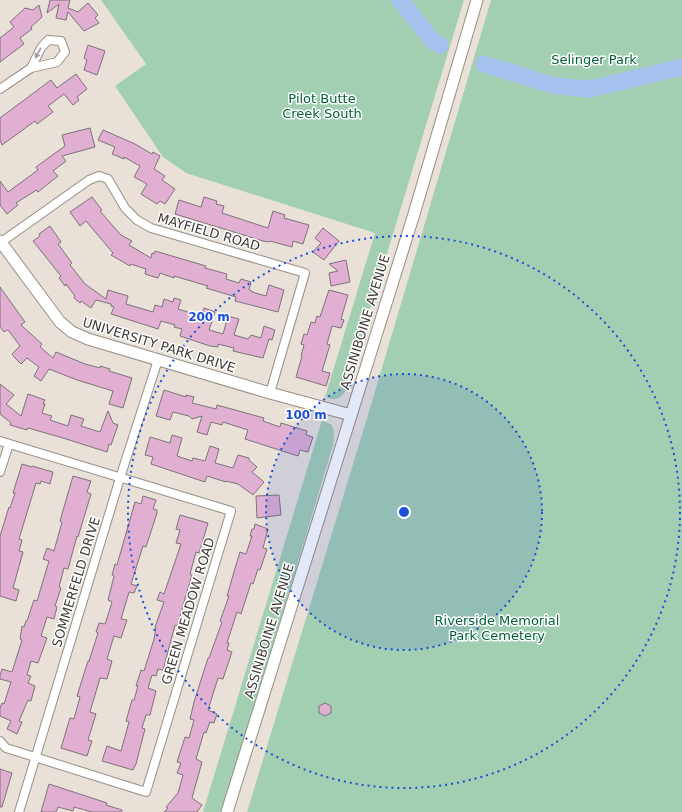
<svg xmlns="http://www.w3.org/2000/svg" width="682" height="812" font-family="'DejaVu Sans',sans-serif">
<rect width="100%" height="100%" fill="#e9e1d7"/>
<path fill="#a2cfb2" d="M101,0H464L345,392C338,401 335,400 325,397L375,233L186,173L163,157L115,86L146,64Z
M491,0H682V812H247L368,415Z
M322,420L332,425L334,432L333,445L223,812H203Z"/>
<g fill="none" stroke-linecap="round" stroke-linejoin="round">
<path stroke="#a4c0ed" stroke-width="17" d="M400,0L433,41L440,45
M484,64L555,86L590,89L682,67"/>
</g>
<path fill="#e0afd1" stroke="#7d737a" d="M50,0H70L68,8L78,12L88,3L98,15L95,18L99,23L84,31L68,12L66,20L56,18L59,4L47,13Z
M39,5L42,17L31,27L32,29L20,38L24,44L0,62V38L14,27L10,22L25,8L33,10Z
M88,45L105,51L97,75L84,70L87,60L84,58Z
M76,74L87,89L77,97L79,100L73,105L64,94L48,106L53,112L37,124L35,121L2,145L0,140V118L51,80L57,88Z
M90,128L95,147L62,156L66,161L53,171L58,176L38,192L36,190L35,191L16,203L18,205L7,214L0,205V181L8,192L38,170L36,167L65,146L62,135Z
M103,130L135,144L152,154L153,152L160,156L154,169L165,176L162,180L175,189L165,204L160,201L157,204L141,194L147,184L134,177L140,166L124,157V159L112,154L115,147L98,140Z
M92,197L102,210L100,211L113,226L121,235L132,241L129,245L151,258L152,253L154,254L155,251L206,266L205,268L227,274L226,279L239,283L241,279L251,282L249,290L252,291V292L266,296L269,285L284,290L278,312L235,301L236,297L206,288L208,286L174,276V278L160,273L158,278L148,275L145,274L146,269L131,264L130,266L111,255L113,253L86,221L80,226L70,212Z
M204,197L217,201L216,204L224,206L222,213L268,228L273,211L285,215L284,218L309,225L303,244L293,241L292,247L270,241V242L263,241L175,214L179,200L201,207Z
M50,226L61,242L58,244L72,263L70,265L78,275L85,284L106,299L108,290L128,296L126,304L153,312L155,305L162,307L164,299L173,302L174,298L181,300L178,309L201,316L204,308L215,312L209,330L223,334L228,316L239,319L234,335L248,339L251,335L261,338L264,326L275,330L272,340L269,339L263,358L233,351L234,348L218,344V347L210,346L180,336L182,329L174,327L175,325L161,321L158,329L111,314L114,307L111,306V304L96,300L91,308L81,301L80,303L74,298L75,296L66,284L65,286L59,278L61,276L33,241L40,236L39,234Z
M323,228L339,241L324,260L313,252L321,243L315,238Z
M346,260L350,282L331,286L329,273L338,271L329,264Z
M0,287L25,322L21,325L42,344L40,347L53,358L56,352L85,364L100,368V366L110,369L109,371L132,378L123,408L109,404L113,391L77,380L49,369L41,381L34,376L39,367L27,358L21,364L15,358L12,354L20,346L9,331L7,330L4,332L0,327Z
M329,290L348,295L341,319L344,320L341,328L332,326L327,344L330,345L322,371L330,373L326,386L296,377L302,356H301L304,345L301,344L304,334L307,335L311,322L315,323L317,316L320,317Z
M0,384L14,395L6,404L21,416L28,394L45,400L43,404H45L42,413L52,416L50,420L68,426L71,415L84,419L81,426L100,432L108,411L113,423L118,425L111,445L109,444L107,452L63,438L28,428L27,430L10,425L11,423L0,414Z
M164,390L186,397V395L194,397L192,403L216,409L217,405L264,418L263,421L280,427L281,423L307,431L306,435L313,437L308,452L300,450L298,456L245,439L248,430L223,422L222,425L211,422L207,435L197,432L202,416L192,419L189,416L173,412L170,420L156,416Z
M172,435L182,438L177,456L192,461L193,458L205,461L210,446L219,449L215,463L233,468L238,455L249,458V460L257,467L252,472L264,482L253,495L238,484L226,481V482L207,476L205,482L151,464L153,457L145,455L150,437L170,443Z
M22,464L32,467V466L53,472L50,484L41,481L40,484L36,483L19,539L22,540L19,551L23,552L13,588L19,590L16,601L0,596V536L9,507L10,508L15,493H13Z
M73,476L91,481L87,492L91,494L78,537L77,536L68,569L64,568L59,587L61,588L55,606L57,607L54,619L47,617L41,636L47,638L38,663L31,661L27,675L31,676L28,683L35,686L31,701L28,700L19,721L22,722L17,734L7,729L11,721L0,716V708L2,703L4,704L11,682L0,679V675L2,669L12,672L22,640L20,639L22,626L24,627L26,621H27L34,600L37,601L49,561L43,559L47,548L54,551L62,522L60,521Z
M279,495L281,515L257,518L256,496Z
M143,496L156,500L153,509L157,510V513L146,547L143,546L131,584L137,586L134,593L129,592L121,619L127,620L121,638L114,636L107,659L112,661L107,679L100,678L90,712L96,714L88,740L92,741L87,756L61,748L70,718L74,719L80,697L77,696L88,661H89L98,633L96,632L99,623L105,624L110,609L112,602L108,600L114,576L112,575L115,564L117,565L135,502L141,504Z
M180,515L208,523L199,553L196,552L190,574L192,575L177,626L175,625L163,670L158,669L156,676L152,675L148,688L156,691L150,715H146L142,728L145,729L136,764L133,770L102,761L107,746L121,751L129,722L126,721L132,700H134L138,686H136L141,670L144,671L154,639L156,627H155L164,602L157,600L160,592L164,594L181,544L176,543L180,530L176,529Z
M255,524L268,529L263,548L267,549L260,570L258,569L253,584L251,583L241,614L237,612L227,643H229L227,650L232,652L223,679L218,678L208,710L217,714L214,723L210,722L206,733L204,732L196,759L202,762L192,798L202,805L197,812H164L168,808L166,807L178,793L183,775L177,773L181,763L177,762L185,737L189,738L194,720L190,719L194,702L208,658H209L222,622L220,621L229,596H227L236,565L240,552L246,554L252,536H250L252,529H254Z
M325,703L331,706V713L325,716L319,713V706Z
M0,769L12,773L2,807H0Z
M49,784L107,803L106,805L122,810V812H92L74,807L73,811L58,807L56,812H41Z"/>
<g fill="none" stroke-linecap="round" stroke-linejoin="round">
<defs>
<path id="street" d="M0,89L31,68L57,62L65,52L61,41L48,40L41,48L31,68
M0,243L89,180L99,176L108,179L125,208L137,220L151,228L305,273L270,393
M0,441L231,511L146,792L6,748L0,741
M0,472L9,444
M19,812L120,478L158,360"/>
<path id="secondary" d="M0,241L60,322L72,332L88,339L270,393L351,415
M227,812L414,214L477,0"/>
</defs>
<use href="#street" stroke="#978f86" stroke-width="10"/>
<use href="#secondary" stroke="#978f86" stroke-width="13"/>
<use href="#street" stroke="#fff" stroke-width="8"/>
<use href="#secondary" stroke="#fff" stroke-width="11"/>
</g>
<defs><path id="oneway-solid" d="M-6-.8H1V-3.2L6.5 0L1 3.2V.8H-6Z"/></defs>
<use fill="#9f9d9c" href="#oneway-solid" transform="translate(38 53) rotate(119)"/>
<circle cx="404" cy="512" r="138" fill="#1d4ed8" fill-opacity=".12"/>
<g fill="none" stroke="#1d4ed8" stroke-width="2" stroke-dasharray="2 4">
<circle cx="404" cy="512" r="138"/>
<circle cx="404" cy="512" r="276"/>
</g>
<g text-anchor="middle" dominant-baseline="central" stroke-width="3" stroke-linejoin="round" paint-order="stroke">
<g font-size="13" fill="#046038" stroke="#fff">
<text x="594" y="59">Selinger Park</text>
<text x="322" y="98">Pilot Butte<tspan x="322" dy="15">Creek South</tspan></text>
<text x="497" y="620">Riverside Memorial<tspan x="497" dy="15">Park Cemetery</tspan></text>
</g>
<g font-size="13" fill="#3f3b38" stroke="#fff">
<text transform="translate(209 232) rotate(16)">MAYFIELD ROAD</text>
<text transform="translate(365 322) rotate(-73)">ASSINIBOINE AVENUE</text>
<text transform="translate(159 345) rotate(17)">UNIVERSITY PARK DRIVE</text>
<text transform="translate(76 582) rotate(-73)">SOMMERFELD DRIVE</text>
<text transform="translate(188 611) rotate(-73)">GREEN MEADOW ROAD</text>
<text transform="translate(269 631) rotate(-73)">ASSINIBOINE AVENUE</text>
</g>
</g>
<circle cx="404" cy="512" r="6" fill="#1d4ed8" stroke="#fff" stroke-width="2"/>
<g font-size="12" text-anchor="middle" font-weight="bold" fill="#1d4ed8" stroke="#fff" stroke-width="3" stroke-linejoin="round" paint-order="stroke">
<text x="209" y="321">200 m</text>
<text x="306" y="419">100 m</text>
</g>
</svg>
